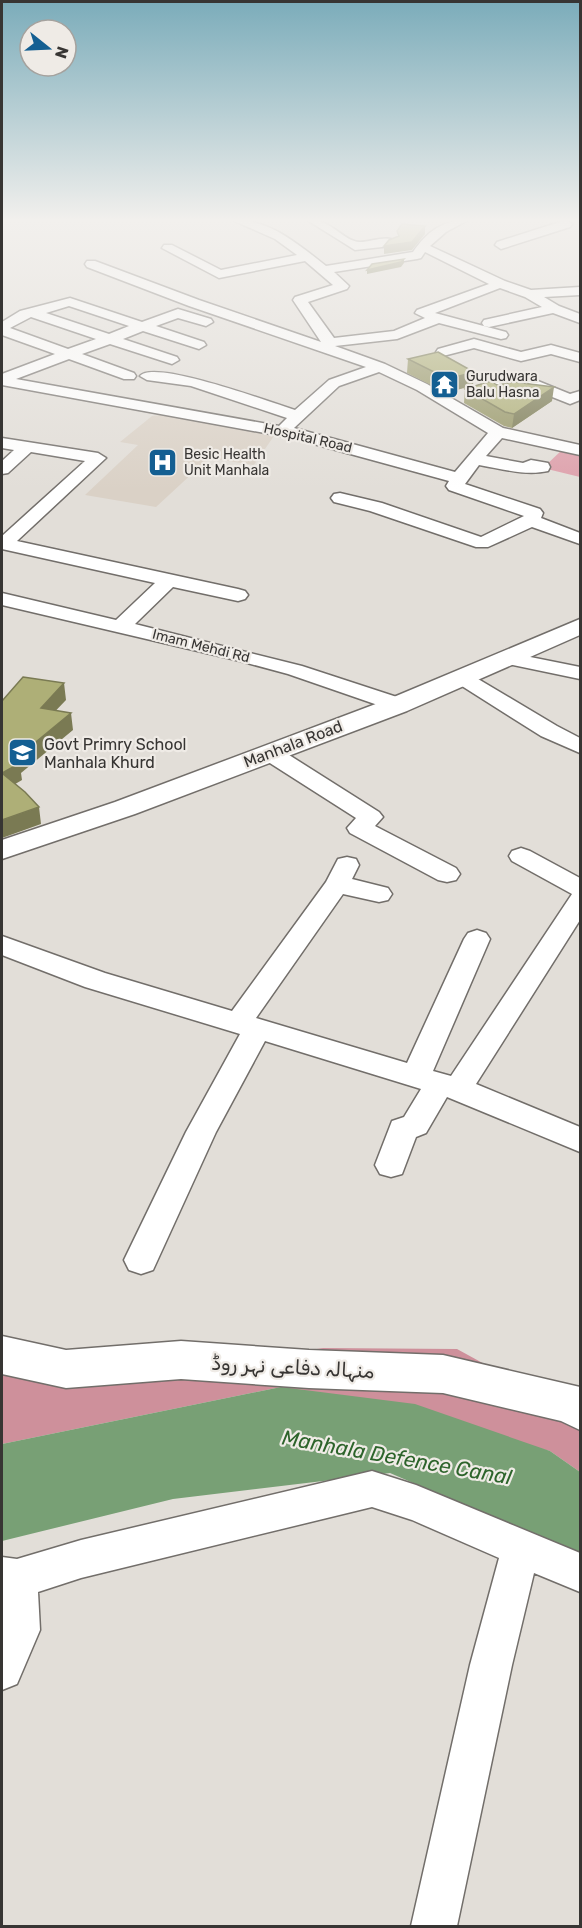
<svg xmlns="http://www.w3.org/2000/svg" width="582" height="1928" font-family="Rubik,Vazirmatn,sans-serif">
<rect width="100%" height="100%" fill="#e2ded8"/>
<path fill="#dad1c6" d="M161,415L276,433L254,465L209,458L156,507L85,495L138,445L120,442L152,416Z"/>
<path fill="#dea1ac" d="M563,449L580,453V477L543,468Z"/>
<path fill="#ce909b" d="M323,1348L457,1349L570,1411L580,1419V1472L550,1451L281,1387L2,1444V1367L64,1379L179,1370Z"/>
<path fill="#78a075" d="M281,1387L415,1404L550,1451L580,1472V1555L390,1473L173,1499L2,1541V1444Z"/>
<g fill="none" stroke-linecap="round" stroke-linejoin="round">
<defs>
<path id="street" d="M232,220C269,218 299,245 326,266L413,252C427,232 442,220 468,220L446,232L430,246L505,281L531,290L580,287V295L544,297L559,306L580,314V323L553,313L489,327L484,326L482,323L484,320L542,307L525,297L500,288L435,313L506,332L508,335L506,338L501,339L439,323L397,339L335,346L385,364L427,384L503,428L580,445V455L502,438L486,456L523,463L531,460L548,463L550,467L548,471C526,476 503,469 479,465L465,484L540,509L543,513L541,518L580,533V544L532,527L488,547H476L370,511L334,502L331,498L334,494L340,493L382,503L481,537L524,516L449,490L446,486L449,481L292,438L2,385V374L55,354L2,335V322L20,311L70,298L142,322L178,309L211,319L213,322L206,326L178,318L156,326L204,342L206,345L199,349L143,331L123,339L177,357L179,360L172,364L110,344L82,354L134,373L136,376L134,379H124L69,359L16,379L279,426L287,418L191,386L147,380L140,376C154,359 272,403 295,410L329,380L366,367L189,306L87,267L85,264L87,261H95L199,300L321,342L293,300L295,297L333,285L305,261L219,278L162,248L164,245H172L221,270L297,255L275,239ZM425,252L489,284L417,310L415,313L425,318L394,331L334,338L308,302L347,289L349,286L334,272L417,259L421,258ZM69,306L129,326L109,334L46,313ZM31,317L96,339L68,349L10,328ZM379,372L417,390L488,433L455,472L294,428L339,386Z
M307,220C333,219 342,241 360,242C371,242 388,234 397,242L391,246L355,250Z
M566,220L572,224L570,227L501,249L495,245L497,242Z
M474,339L521,352L551,345L580,353V362L551,354L521,361L474,348L443,356L436,352L438,349Z
M528,377L570,394L580,391V400L570,404L565,402L527,387L484,394L476,389L484,384Z
M2,438L98,453L106,458L17,541L238,589L245,591L248,595L245,599L238,601L173,587L135,624L302,666L406,700L409,705L406,710L398,712L288,674L236,660L2,605V593L116,620L155,583L2,549V536L85,461L31,452L8,473L2,474V461L14,450L2,448Z
M505,652L580,667V679L498,662L495,658L498,654Z
M461,671L468,673L557,726L580,738V753L541,736L454,681L450,677L454,673Z
M270,746L278,748L379,812L383,817L375,826L456,868L460,874L456,880L447,882L438,880L350,833L347,828L356,818L262,758L259,753L262,748Z
M521,848L530,851L580,878V920L476,1084L580,1127V1152L447,1097L426,1133L416,1137L402,1174L391,1177L380,1174L375,1165L392,1121L404,1117L421,1089L265,1041L216,1132L153,1270L141,1274L129,1270L124,1260L186,1132L240,1034L85,987L2,955V936L105,973L232,1011L326,882L338,859L347,857L356,859L359,865L352,879L388,888L392,894L388,900L379,902L343,894L256,1018L407,1063L464,939L468,933L477,930L486,933L490,939L433,1071L451,1076L572,894L512,861L509,856L512,851Z
M372,1471L416,1485L580,1553V1592L534,1573L512,1665L457,1926H411L470,1665L499,1558L412,1520L372,1507L81,1578L38,1592L40,1630L17,1684L2,1690V1557L17,1559L81,1540Z"/>
<path id="secondary" d="M2,1336L66,1350L181,1341L309,1350L443,1355L580,1387V1430L561,1421L443,1393L309,1388L181,1379L66,1388L2,1374Z"/>
<path id="primary" d="M580,619V635L407,711L135,814L2,859V840L115,802L389,699Z"/>
</defs>
<use href="#street" stroke="#726e6a" stroke-width="3"/>
<use href="#secondary" stroke="#726e6a" stroke-width="3"/>
<use href="#primary" stroke="#726e6a" stroke-width="3"/>
<use href="#street" fill="#fff" fill-rule="evenodd"/>
<use href="#secondary" fill="#fff" fill-rule="evenodd"/>
<use href="#primary" fill="#fff" fill-rule="evenodd"/>
</g>
<path fill="#969666" d="M408,359L473,385L447,393L407,373Z
M497,385L552,401L512,428L504,426L464,403L465,389Z"/>
<path fill="#7a7a53" d="M425,226V234L412,250L384,254V246Z
M404,259V263L401,267L367,274V270Z
M474,372L473,385L447,393L448,379Z
M554,387L552,401L512,428L514,414Z
M64,683L66,700L43,724L41,708Z
M71,713L73,730L21,773L22,780L5,790L2,773L14,760Z
M39,807L41,824L2,838V820Z"/>
<path fill="#aeaf77" stroke="#7a7a53" stroke-width="1.5" d="M402,224L425,226L412,242L384,246L389,240L399,236L397,231Z
M404,259L401,262L367,270L372,264Z
M438,352L474,372L448,379L408,359Z
M491,381L497,385L514,382L554,387L514,414L505,412L465,389Z
M23,677L64,683L41,708L71,713L14,760L20,763L2,773L25,792L39,807L2,820V701Z"/>
<linearGradient id="sky" x2="0" y2="1"><stop stop-color="#7bacba"/><stop offset="0.45" stop-color="#f2f0ed"/><stop offset="1" stop-color="#f2f0ed" stop-opacity="0"/></linearGradient>
<rect width="582" height="490" fill="url(#sky)"/>
<defs>
<symbol id="temple-square" viewBox="-11 -11 22 22"><rect x="-9" y="-9" width="18" height="18" rx="4" fill="#145f92" stroke="#efebe6"/><path d="M0-6L5-2H3V0L6.5 2.5H4V6H1.5V3h-3V6H-4V2.5H-6.5L-3 0V-2H-5Z" fill="#fff"/></symbol>
<symbol id="hospital-square" viewBox="-11 -11 22 22"><rect x="-9" y="-9" width="18" height="18" rx="4" fill="#145f92" stroke="#efebe6"/><path d="M-5-5h3v3.5h4V-5h3V5h-3V1.5h-4V5h-3Z" fill="#fff"/></symbol>
<symbol id="school-square" viewBox="-11 -11 22 22"><rect x="-9" y="-9" width="18" height="18" rx="4" fill="#145f92" stroke="#efebe6"/><path d="M0-5L7-2L0 1L-7-2ZM-4 1L0 2.5L4 1V4Q0 6-4 4Z" fill="#fff"/></symbol>
</defs>
<g fill-rule="evenodd">
<use href="#temple-square" x="428" y="368" width="33" height="33"/>
<use href="#hospital-square" x="146" y="446" width="33" height="33"/>
<use href="#school-square" x="6" y="736" width="33" height="33"/>
</g>
<g text-anchor="middle" dominant-baseline="central" stroke-width="4.5" stroke-linejoin="round" paint-order="stroke">
<g font-size="14" fill="#373533" stroke="#efebe6" text-anchor="start">
<text x="466" y="376">Gurudwara<tspan x="466" dy="16">Balu Hasna</tspan></text>
<text x="184" y="454">Besic Health<tspan x="184" dy="16">Unit Manhala</tspan></text>
</g>
<g font-size="14" fill="#373533" stroke="#efebe6">
<text transform="translate(308 438) rotate(13)">Hospital Road</text>
<text transform="translate(201 646) rotate(14)">Imam Mehdi Rd</text>
</g>
<g font-size="16" fill="#373533" stroke="#efebe6" text-anchor="start">
<text x="44" y="744">Govt Primry School<tspan x="44" dy="18">Manhala Khurd</tspan></text>
</g>
<g font-size="16" fill="#373533" stroke="#efebe6">
<text transform="translate(293 744) rotate(-21)">Manhala Road</text>
</g>
<g font-size="20" fill="#373533" stroke="#efebe6">
<text transform="translate(293 1367) rotate(3)">منہالہ دفاعی نہر روڈ</text>
</g>
<g font-size="21" font-style="italic" fill="#2d642b" stroke="#efebe6">
<text transform="translate(397 1457) rotate(10)">Manhala Defence Canal</text>
</g>
</g>
<rect width="582" height="1928" fill="none" stroke="#373533" stroke-width="6"/>
<g transform="translate(48 48) rotate(108)"><circle r="28" fill="#efebe6" stroke="#a5a29e" stroke-width="1.5"/>
<path d="M0-4.5L10 22L0 15L-10 22Z" fill="#145f92"/>
<text y="-9" font-size="16" font-weight="bold" text-anchor="middle" fill="#373533">N</text>
</g>
</svg>
